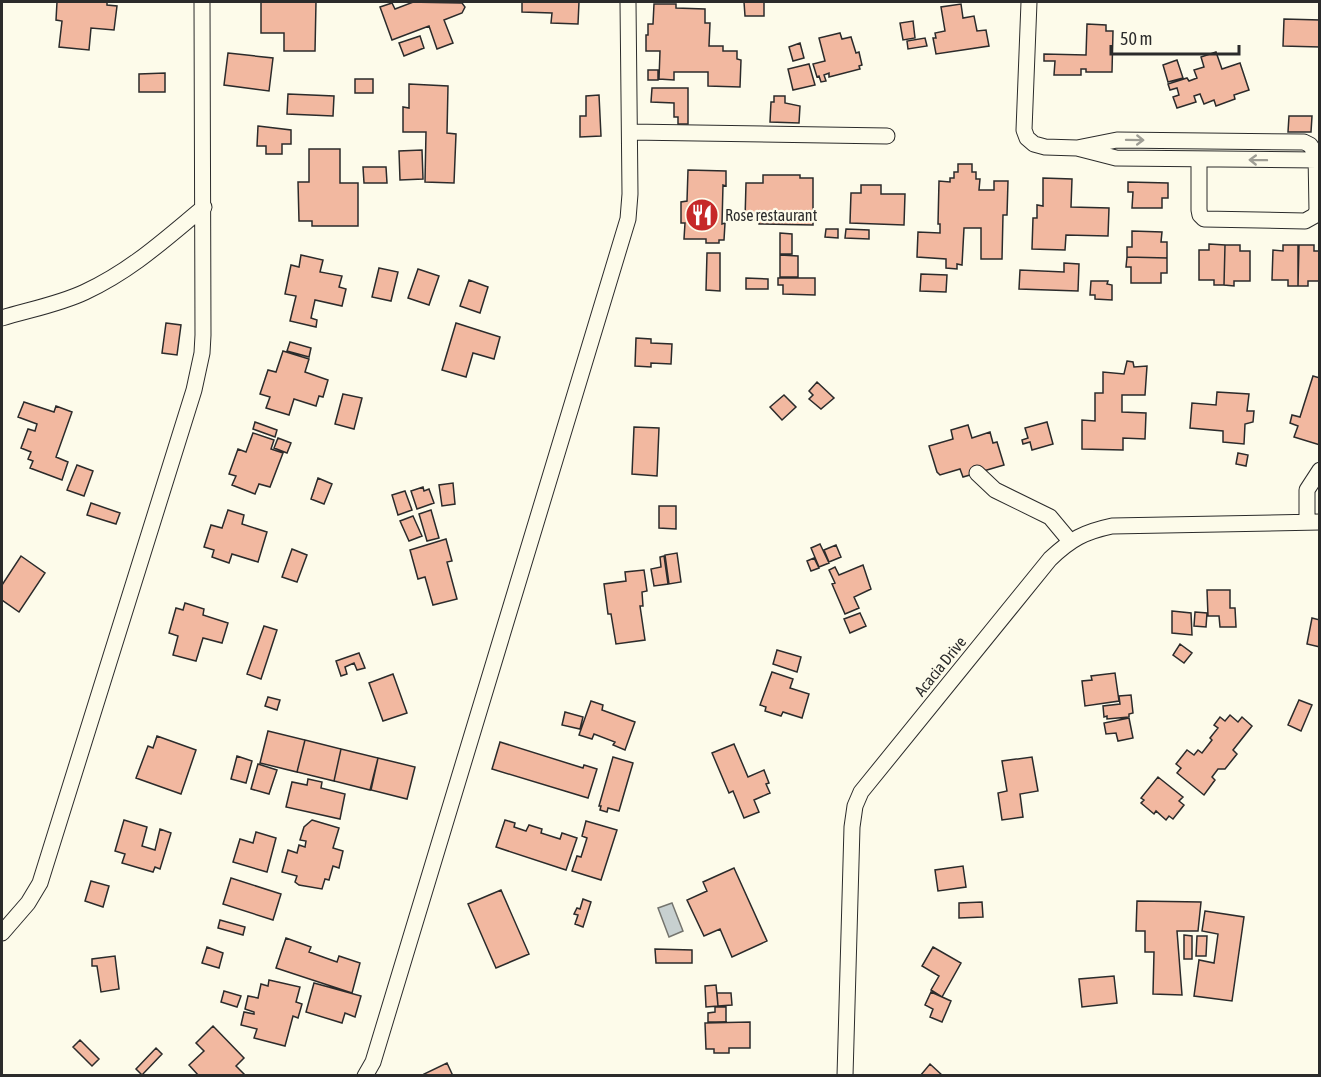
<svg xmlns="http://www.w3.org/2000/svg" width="1321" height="1077" font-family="'Asap Condensed',sans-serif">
<rect width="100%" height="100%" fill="#fdfbea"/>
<path fill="#c7d0d0" stroke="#74746e" stroke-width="1.5" d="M672,903L683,931L669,937L658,908Z"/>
<path fill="#f2b8a0" stroke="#2b2b2b" stroke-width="1.5" d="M57,2H107V5L117,6L114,30L91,28L89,50L59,47L62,21L56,20Z
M261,2H316L315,51H284V33H261Z
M407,2L462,3L465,7L462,13L444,20L453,43L437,49L429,26L392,40L380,7L392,3L395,9L411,3Z
M522,2H579L578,24L551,23L552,13L522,12Z
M744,2H764V16H745Z
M654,4H676V8L705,9V23H710L709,46H723V51H737V59L741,60L740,87L708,86V72H674V80L659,79L660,51H646V35H648V24H653Z
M961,4L963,18L974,16L977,31L986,30L989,46L936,54L933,38H936L935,33L945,31L941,7Z
M1284,19L1320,20V47L1283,46Z
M913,21L915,38L903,40L900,23Z
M1087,24L1106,25V31H1113L1112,72H1086V69H1081V75H1054L1055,61H1044V54L1086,55Z
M840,33L842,39L851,37L856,53L859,52L862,65L859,66L860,69L829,77V73L824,75L826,81L821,82L819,76L817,77L813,64L825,61L819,38Z
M420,36L424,48L404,56L399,43Z
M925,38L927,46L908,49L907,41Z
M800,43L804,58L793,61L789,47Z
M1216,52L1222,69L1240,63L1249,90L1234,95L1235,99L1216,106L1214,100L1204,104L1200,94L1194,96L1196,102L1177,108L1173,97L1179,95L1177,88L1170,90L1168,84L1187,78L1189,81L1197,78L1194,70L1204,67L1201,57Z
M228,53L273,58L269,91L224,85Z
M1177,60L1183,78L1168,82L1163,65Z
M809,64L815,85L793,90L788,69Z
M648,70H658V80H648Z
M165,73V92H139V74Z
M355,79H373V93H355Z
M409,84L448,86L447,133L456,134L454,183L425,182L426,132H403V107L409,108Z
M652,88H688V124H678V117H674V103L651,102Z
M288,94L334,96L333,116L287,114Z
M599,95L601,136L580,137V116H586V96Z
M774,96H785V103L800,106L799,123L770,122L771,102H774Z
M1289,116H1312L1311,132H1288Z
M258,126L291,130V144H282V154H266V146H257Z
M309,149H340V183H358V226H312V221H299L298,182H309Z
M422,150L423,179L400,180L399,151Z
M958,164H972V172H976V179H980L979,190H994V181H1008L1007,215H1003L1002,259H981V228H964L962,265L957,264V269L946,268V259L917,257L918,232L940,233V224H938L939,181L950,182V178H954V172H958Z
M363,167H386L387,183H364Z
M688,170L726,171V186L723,185L722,224L725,223L724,240H719V243H706V239H684L685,223H681V202L687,201Z
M763,175H800V178H813V225L759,224V220H745L746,183H763Z
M1043,178L1072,179L1071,207L1109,208L1108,236L1066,235L1065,250L1032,249L1033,218H1037V205L1043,206Z
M1128,182L1168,183V198H1162V208H1132L1133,192H1128Z
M861,185H881V194H905L904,225L850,223L851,193H861Z
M826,229H838V238L825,237Z
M846,229L869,230V239L845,238Z
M1132,231L1162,232L1161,242H1167V258L1127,257V247H1132Z
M780,233L792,234V254H780Z
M1209,244L1225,245L1224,285H1214V280H1199V250H1209Z
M1225,245H1240V251H1250V281H1234V286L1224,285Z
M1283,245H1298V286H1288V280H1272L1273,250L1283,251Z
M1299,245H1314V251H1320V281H1308V286H1298Z
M707,253H720V291L706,290Z
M301,255L323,260L320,272L342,276L339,287L346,289L342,306L315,300L311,318L317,320L316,327L290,321L296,296L285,294L291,265L299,267Z
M780,255L798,256V277H780Z
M1127,257L1167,258V273H1161V283H1131V267H1126Z
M1064,263L1079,264L1078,291L1019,289L1020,270L1064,272Z
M379,268L398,272L391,301L372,297Z
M418,269L439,276L429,305L408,298Z
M921,274L947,275L946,292L920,291Z
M746,278L768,279V289H746Z
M778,278H815V295L783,294V285H778Z
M469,280L488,287L480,313L460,306Z
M1091,281H1108L1107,284L1112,285V300L1095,299V295H1090Z
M166,323L181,325L177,355L162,353Z
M456,323L500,337L494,359L473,353L466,377L442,370Z
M636,338L651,339V343L672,344L671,364L651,363V367L635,366Z
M290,342L311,348L309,357L287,351Z
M283,351L309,359L305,372L328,380L323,397L319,396L316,406L294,399L289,415L266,408L270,397L260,394L268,370L276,372Z
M1127,361L1133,362L1134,367L1147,366L1145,395H1122V412L1146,413L1145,439L1123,438V450L1082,449V420L1095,421V393H1103V372L1124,374Z
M1313,376L1320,378V445L1294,437L1298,426L1290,423L1292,415L1300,417Z
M817,382L834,398L821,409L809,399L813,395L809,391Z
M1217,392L1249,394L1247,411H1254L1253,422L1245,424L1244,444L1223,442V431L1190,428L1192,403L1216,405Z
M343,394L362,398L354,429L335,424Z
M784,395L796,407L782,420L770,407Z
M24,402L54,412L56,406L72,412L56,457L68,462L62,480L30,468L33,461L28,459L31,452L21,448L28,429L35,431L37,424L18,417Z
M255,422L277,430L275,437L253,429Z
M1047,422L1053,444L1032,450L1030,442L1023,444L1022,440L1028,438L1025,428Z
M968,425L972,438L990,432L993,443L997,442L1004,465L963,477L960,469L940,475L937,472L929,446L953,439L951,430Z
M634,427L659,428L657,476L632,474Z
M253,433L274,440L271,449L283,453L270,487L259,484L255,494L232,485L236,476L229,474L238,449L246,452Z
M278,438L291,443L287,453L274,448Z
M1238,453L1248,455L1246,466L1236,464Z
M77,465L93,471L84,496L67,490Z
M318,478L332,484L324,504L311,499Z
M453,483L455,504L442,506L439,485Z
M423,487L424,491L429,489L434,503L417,509L411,491Z
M405,491L412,510L398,515L392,495Z
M91,503L120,513L116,524L87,515Z
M659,506H676V529L659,528Z
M228,510L244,515L242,524L267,532L258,562L232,554L229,563L212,557L214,550L204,547L211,525L222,528Z
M431,510L439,538L427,541L419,514Z
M413,516L422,536L409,541L400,521Z
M446,539L452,561L447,562L457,599L433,605L425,577L418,579L410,550Z
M820,544L829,563L819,567L811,548Z
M836,545L841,557L829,562L824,550Z
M292,549L307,555L297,582L282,577Z
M677,553L681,582L669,584L665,555Z
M21,556L45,573L19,612L2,600V585Z
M664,556L668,584L654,586L651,569L661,567L660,557Z
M814,558L819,568L811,571L807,561Z
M863,565L871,589L854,597L859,608L845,614L832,584L835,583L829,570L835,567L839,575Z
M644,570L647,591L642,592L643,606H640L645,640L616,644L611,614H608L604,584L626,581L625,572Z
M1207,590H1230V608H1235L1236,627H1220L1219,616H1208Z
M185,603L204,609L203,615L228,623L222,643L203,638L196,661L173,655L178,636L169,633L176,608L183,610Z
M1172,611L1191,613L1192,635L1172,633Z
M1195,612L1207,613L1206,627L1194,626Z
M860,613L866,626L850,633L844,619Z
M1312,618L1320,620V647L1307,644Z
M264,626L277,630L261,679L247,674Z
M1180,644L1192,653L1184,663L1173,655Z
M777,650L801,657L797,672L773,664Z
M359,653L365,668L357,670L354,663L345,667L347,674L341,676L336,661Z
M772,672L793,679L790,688L809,694L802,718L783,712L781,716L765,711L766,707L760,705Z
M1115,673L1119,701L1085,706L1082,681L1092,680L1091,676Z
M393,674L407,713L383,721L369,683Z
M1131,695L1133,713L1129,714V717L1107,719V716L1104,717L1103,706L1120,704L1119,696Z
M268,697L280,700L277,710L265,706Z
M1299,700L1312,705L1301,731L1288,725Z
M591,701L603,705L602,710L635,722L625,750L613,745L615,742L594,734L592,739L579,735Z
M565,712L583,717L580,729L562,725Z
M1230,715L1238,722L1242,717L1252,726L1233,750L1237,754L1225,769H1218L1212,777L1215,780L1204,795L1177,773L1181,768L1176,764L1187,750L1194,755L1198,750L1202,753L1212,740L1210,738L1218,728L1214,725L1220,717L1225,721Z
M1129,718L1133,738L1118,741L1116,733L1106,734L1104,723Z
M268,731L305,740L297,772L260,763Z
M157,736L196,750L181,794L136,778L148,746L153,748Z
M305,740L341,749L334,781L297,772Z
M500,742L583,768L584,765L597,769L588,798L492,769Z
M734,744L748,777L764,770L769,783L766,784L770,793L754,800L759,812L744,818L733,791L729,793L712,753Z
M341,749L378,758L370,790L334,781Z
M237,756L252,761L246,783L231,779Z
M613,757L633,763L619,811L608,808L607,812L600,810L601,806H599Z
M1032,757L1038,791L1020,794L1023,817L1002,820L998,793L1007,791L1002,761Z
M378,758L415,767L407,799L371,790Z
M258,764L277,770L269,794L251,789Z
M1158,777L1183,797L1179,801L1184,805L1173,819L1169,816L1166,820L1156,811L1154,814L1141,803L1144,800L1141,798Z
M308,779L322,782L321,788L345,794L340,819L286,807L292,782L307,785Z
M124,820L147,827L142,846L155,850L160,829L171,833L160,869L155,867L153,872L122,863L125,854L115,851Z
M312,820L339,828L333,848L343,851L339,868L333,866L329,880L325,879L322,889L299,885L295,882L297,876L282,872L288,850L297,853L299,845L305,847L306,841L300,840L304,827Z
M505,820L515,823L514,827L526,831L529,825L542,829L541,833L560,839L562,833L577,838L566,870L496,847Z
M586,821L617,830L601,880L572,871L577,856L581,857L587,838L582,836Z
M256,832L276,838L267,872L233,862L240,839L253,843Z
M963,866L966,887L938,891L935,870Z
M734,868L767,941L732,957L720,929L704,936L687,900L707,891L703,882Z
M231,878L281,894L273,920L223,904Z
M91,881L109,886L103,907L85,901Z
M501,890L529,954L496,968L468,904Z
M583,899L591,902L583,927L575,924L578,915L574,914L577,908L580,909Z
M1137,901L1201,902L1198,931H1177L1182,995L1153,994L1154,952H1145V931H1136Z
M982,902L983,917L959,918V903Z
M1205,911L1244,917L1232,1001L1194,996L1199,960L1214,963L1218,934L1202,931Z
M220,920L245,927L243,935L218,928Z
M1184,935L1192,936V959H1184Z
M1197,936H1207L1206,956H1196Z
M286,938L311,947L309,952L337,962L339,956L360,963L352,993L276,968Z
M207,947L223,953L219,968L202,963Z
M933,947L961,963L942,997L931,990L939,976L922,966Z
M655,949L692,950V963H656Z
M115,956L119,989L101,992L97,966H92V959Z
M1114,976L1117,1003L1082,1007L1079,979Z
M269,980L300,987L296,1002L302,1004L298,1018L293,1016L285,1046L254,1038L257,1029L241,1025L244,1012L254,1014V1012L245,1009L248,996L258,998L261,984L268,986Z
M314,983L361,996L355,1017L345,1013L342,1023L306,1012Z
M716,985L718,1006L706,1007L705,986Z
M224,991L241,996L237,1007L221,1002Z
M931,992L951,1001L942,1022L930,1017L933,1009L925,1005Z
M717,993H731L732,1005L718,1006Z
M715,1007H726V1022H708V1013L715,1012Z
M750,1022V1048H729V1053H714V1049H706L705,1023Z
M213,1026L244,1058L236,1066L246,1076H199L189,1065L204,1051L196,1043Z
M80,1040L99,1059L92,1066L73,1047Z
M156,1048L162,1054L142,1075L136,1069Z
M447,1063L453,1076H425L424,1074Z
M930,1064L943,1076H920Z"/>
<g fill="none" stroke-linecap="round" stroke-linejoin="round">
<defs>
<path id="minor" d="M1029,2L1024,130L1027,138L1034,144L1045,147L1077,148L1116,158L1317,160
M630,132L887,136
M1077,148L1117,140L1304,142L1310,145L1316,154L1317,211L1314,216L1305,221L1204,219L1200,215L1199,210V159
M2,318C28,310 60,304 85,292C132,270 164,240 204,207
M977,473L995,490L1050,517L1070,541
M1307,522V490L1320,470
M2,933L28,903L40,883L194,390L202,353L203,335L202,2
M365,1076L373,1062L628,219L630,194L628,2
M845,1076L852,827L855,806L861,792L1050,559C1071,539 1084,532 1112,526L1320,522"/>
</defs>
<use href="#minor" stroke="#2b2b2b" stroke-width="17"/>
<use href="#minor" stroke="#fdfbea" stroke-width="15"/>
</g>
<defs><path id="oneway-shaft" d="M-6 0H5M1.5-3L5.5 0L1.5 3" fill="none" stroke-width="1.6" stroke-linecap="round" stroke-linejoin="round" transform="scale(1.5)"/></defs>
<g stroke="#9e9d94">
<use href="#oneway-shaft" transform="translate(1135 140) rotate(1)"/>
<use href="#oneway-shaft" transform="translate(1258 160) rotate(-179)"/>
</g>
<defs>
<symbol id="restaurant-disc" viewBox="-11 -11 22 22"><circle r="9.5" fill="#c62828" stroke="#fdfbea"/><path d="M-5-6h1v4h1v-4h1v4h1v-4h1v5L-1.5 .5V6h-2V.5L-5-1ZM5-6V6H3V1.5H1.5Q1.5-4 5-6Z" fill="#fff"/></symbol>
</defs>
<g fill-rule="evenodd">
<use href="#restaurant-disc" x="683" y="196" width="38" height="38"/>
</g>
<g text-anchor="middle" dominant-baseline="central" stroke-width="4.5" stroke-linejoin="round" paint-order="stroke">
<g font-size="16" fill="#2b2b2b" stroke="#fdfbea" text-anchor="start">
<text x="725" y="215">Rose restaurant</text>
</g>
<g font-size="16" fill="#2b2b2b" stroke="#fdfbea">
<text transform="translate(940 666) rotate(-51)">Acacia Drive</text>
</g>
</g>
<rect width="1321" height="1077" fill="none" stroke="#2b2b2b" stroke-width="6"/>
<path d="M1111 45v9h128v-9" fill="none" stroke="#2b2b2b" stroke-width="3"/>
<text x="1120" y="45" font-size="18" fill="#2b2b2b" stroke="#fdfbea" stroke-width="4.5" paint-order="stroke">50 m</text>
</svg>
